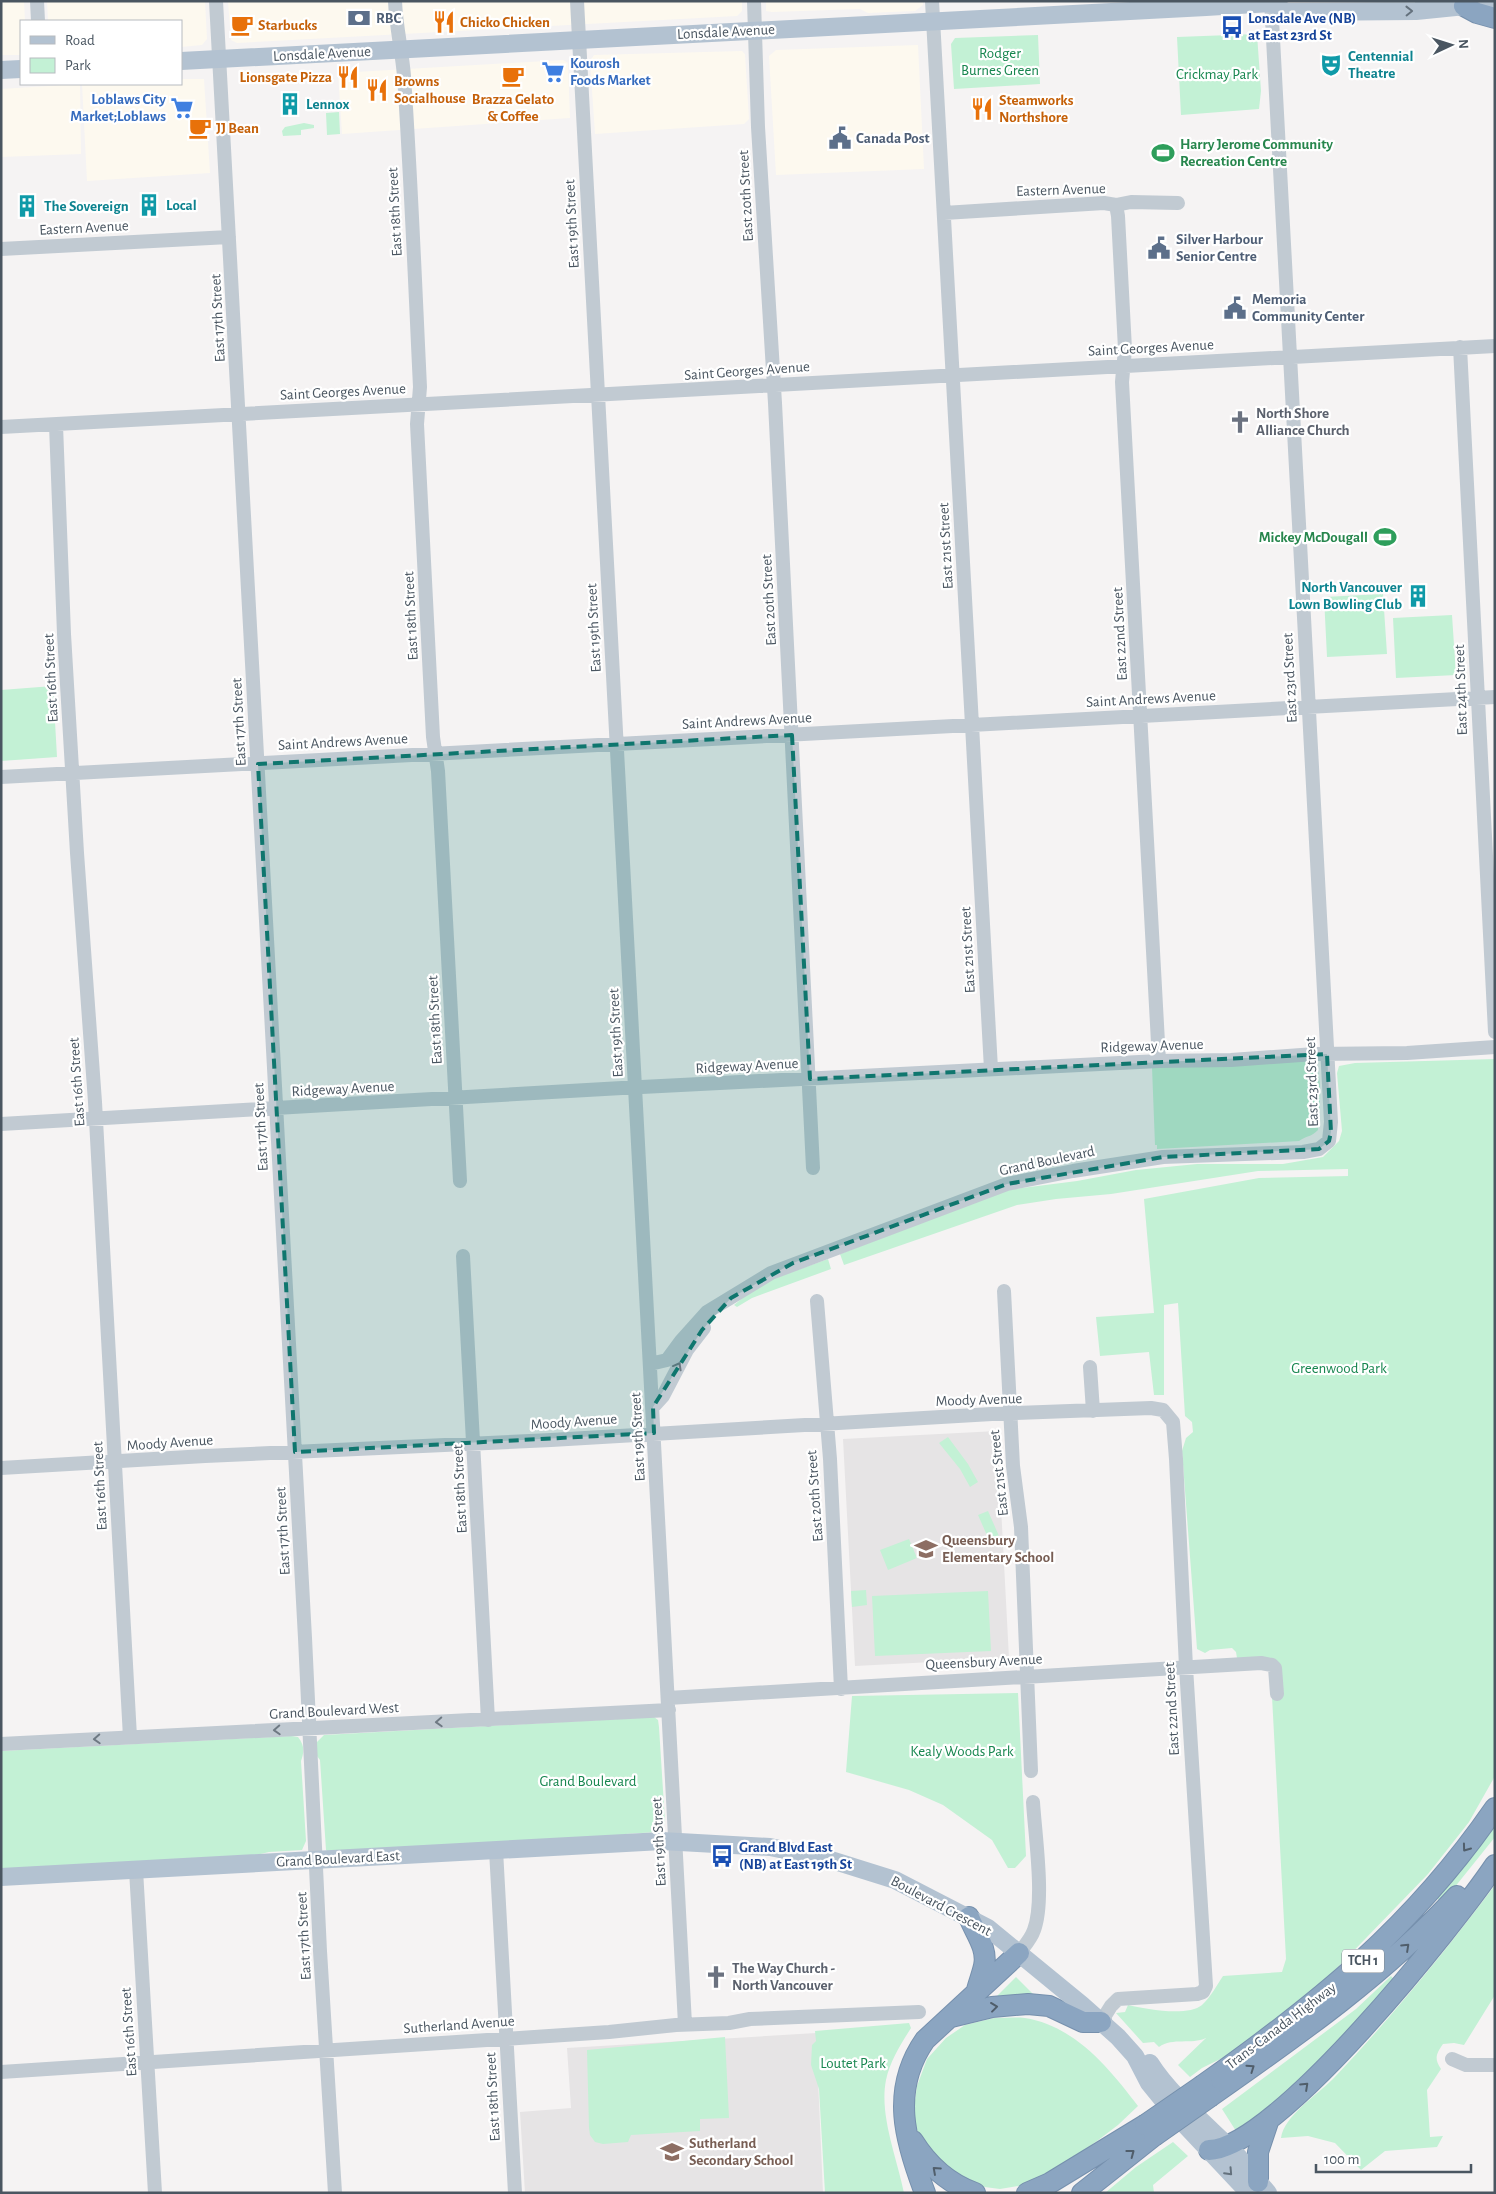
<svg xmlns="http://www.w3.org/2000/svg" width="1496" height="2194" font-family="'Alegreya Sans',sans-serif">
<rect width="100%" height="100%" fill="#f5f3f3"/>
<path fill="#fdf9ef" d="M1,1H24L25,21H21V55H1Z
M47,1H205L207,39L202,45L181,47V21H48Z
M228,1H742V11L737,16L237,43L231,40Z
M766,1H923V5L915,11L868,13L860,9L772,12L766,11Z
M918,45L924,169L776,175L769,56L776,50Z
M742,51L745,54L749,119L744,124L595,134L590,61L594,55Z
M563,60L568,63L570,118L342,134L338,73Z
M181,79H204L210,173L87,181L82,84H181Z
M80,84L81,154L1,157V89Z"/>
<path fill="#e6e4e5" d="M997,1431L1009,1658L855,1666L843,1439Z
M816,2033L823,2193H525L520,2112L571,2108L567,2048Z"/>
<path fill="#c3f1d5" d="M1257,34L1261,91L1259,109L1181,115L1177,37Z
M1038,35L1040,84L954,89L951,44L955,38Z
M339,112L340,134L327,135L326,113Z
M304,123L314,125V128L301,130V135L283,136L282,131L285,127Z
M1383,594L1387,654L1327,657L1324,597Z
M1452,615L1456,675L1396,678L1393,618Z
M53,686L57,757L1,761V690Z
M1311,1059C1325,1070 1319,1112 1318,1130C1310,1138 1307,1135 1299,1141L1157,1149V1145H1155L1152,1067Z
M1495,1059V1776L1469,1822L1428,1874L1306,2000L1265,2037L1202,2068L1190,2077L1178,2065L1206,2038C1191,2045 1173,2037 1159,2047L1154,2042L1143,2043L1116,2013L1125,2012L1128,2005C1145,2009 1188,2017 1202,2005C1210,1998 1217,1985 1223,1976L1282,1972L1286,1959L1270,1659L1237,1658L1236,1652L1232,1648L1210,1650L1205,1653L1197,1649L1182,1451L1186,1438L1193,1432L1192,1422L1185,1416L1178,1303L1164,1305V1395H1154L1149,1352L1100,1356L1096,1317L1154,1313L1144,1199L1259,1178L1348,1176V1169L1258,1171L1111,1194L1056,1199L1017,1205L844,1265L840,1254L1006,1190L1077,1181L1136,1170L1197,1164H1283L1323,1157L1339,1141L1342,1131L1337,1073L1339,1066L1355,1063Z
M828,1259L831,1269L752,1298L737,1307L734,1305L761,1283Z
M948,1437L968,1464L978,1482L970,1487L960,1469L939,1443Z
M988,1511L999,1536L989,1540L978,1515Z
M909,1539L917,1558L888,1570L880,1550Z
M866,1590L867,1605L852,1607L851,1591Z
M988,1591L991,1651L875,1656L872,1596Z
M1018,1693L1026,1856L1015,1868H1008L992,1840L943,1805L909,1790L846,1772L852,1696Z
M654,1717L658,1720L659,1727L665,1822L663,1828L658,1832L625,1834L611,1839L328,1852L326,1850L320,1760L317,1756L316,1743L324,1735Z
M291,1736L298,1737C305,1746 304,1752 301,1761L306,1841L302,1850L269,1852L248,1857L1,1870V1751Z
M1495,1820V1837L1442,1903L1435,1896Z
M1495,1885V1995L1464,2045L1454,2043L1443,2044C1436,2054 1434,2059 1441,2069L1427,2090L1430,2137L1443,2136L1437,2147L1385,2151L1361,2170L1335,2143L1308,2136L1281,2138C1284,2116 1317,2095 1333,2079C1391,2018 1444,1953 1495,1885Z
M1391,1976L1397,1983C1346,2034 1297,2091 1236,2131L1222,2109L1356,2009Z
M1016,1977L1036,1997L993,2000Z
M994,2018C1004,2018 1015,2017 1025,2018C1075,2026 1109,2068 1138,2106L1118,2125L1097,2141L1056,2170L1025,2185L1000,2189L977,2186L953,2177L919,2137L913,2114L917,2086L927,2059L946,2038L965,2025Z
M909,2023L911,2028C901,2044 890,2061 886,2080C879,2115 897,2158 904,2193H825L819,2089L811,2065L812,2045L816,2041L815,2031Z
M725,2037L729,2118L700,2119V2131L631,2135L628,2142L603,2144L595,2142L590,2135L589,2128L587,2050Z
M1173,2142L1188,2156L1153,2185L1154,2193H1105L1136,2167Z"/>
<g fill="none" stroke-linecap="round" stroke-linejoin="round">
<defs>
<path id="highway" d="M1464,6L1477,13L1495,18
M969,1917C975,1933 988,1948 984,1966C982,1975 979,1982 977,1990
M951,2017L992,2007L1028,2004L1049,2006L1083,2022H1101
M1203,2085C1319,2003 1413,1927 1495,1808
M1211,2096C1298,2035 1384,1975 1457,1896
M913,2141C928,2165 947,2183 975,2193
M1209,2150C1276,2149 1455,1924 1495,1865
M1258,2182V2152L1269,2119
M925,2193C905,2141 890,2090 925,2040L1019,1953
M1027,2193L1050,2183L1145,2125
M1082,2193L1154,2136"/>
</defs>
<use href="#highway" stroke="#7690ad" stroke-width="22"/>
<path stroke="#c1cad2" stroke-width="14" d="M37,1L38,21
M216,1L305,1638L320,1951L335,2193
M395,1C396,27 402,51 404,76C411,180 415,283 420,387L417,424L433,737L438,771L460,1181
M577,1L685,2024
M754,1L758,127L775,403L813,1168
M932,1L991,1069
M1116,205L1118,216L1125,349L1122,382L1159,1061
M944,213L1104,203L1116,205L1131,202L1178,203
M1,249L229,237
M1460,347L1495,1032
M56,425L64,634L77,853L95,1102L130,1737
M1,427L1495,346
M1,777L1495,697
M1,1124L622,1088L1159,1061L1231,1060L1315,1054L1407,1053L1495,1047
M463,1256L488,1720
M1004,1291L1013,1466L1021,1527L1031,1771
M817,1301L830,1459L841,1689
M650,1364L667,1360L681,1341L707,1312L771,1273L1007,1184L1073,1171L1163,1157L1303,1152L1319,1149L1329,1141L1331,1122L1271,1
M1090,1367L1093,1411
M653,1407L663,1396L687,1350L704,1328
M1,1468L205,1456L551,1440L992,1414L1151,1408L1163,1410L1173,1422L1176,1459L1186,1667L1206,1986L1203,1992L1197,1994L1118,1999L1111,2006L1101,2022
M668,1698L1261,1663L1272,1665L1275,1668L1277,1694
M1,1744L669,1710
M496,1850L515,2193
M136,1870L155,2193
M1019,1953C1025,1945 1031,1939 1034,1930C1045,1901 1035,1835 1033,1802
M1452,2059L1466,2065H1495
M1,2072L609,2032L676,2025L729,2023L750,2019L919,2012"/>
<path stroke="#b3c2d1" stroke-width="18" d="M1271,3L1286,12H1292L1416,11L1495,3
M181,61L1206,7L1271,3L1274,1
M1,70L21,69
M1,1877L662,1841L770,1847L828,1859L895,1880L988,1928L1082,2005L1118,2037L1135,2056L1149,2083L1171,2110L1249,2193
M1150,2063C1168,2092 1203,2122 1228,2146C1243,2160 1255,2178 1268,2193"/>
<use href="#highway" stroke="#8ba5c1" stroke-width="20"/>
<defs>
<path id="highway-bridge" d="M1145,2125L1203,2085
M1154,2136L1211,2096"/>
</defs>
<use href="#highway-bridge" stroke="#7690ad" stroke-width="22" stroke-linecap="butt"/>
<use href="#highway-bridge" stroke="#8ba5c1" stroke-width="20"/>
</g>
<defs><path id="oneway-chevron" d="M-2-3.5L2.5 0L-2 3.5" fill="none" stroke-width="1.6" stroke-linecap="round" stroke-linejoin="round" transform="scale(1.25)"/></defs>
<g stroke="#64717d">
<use href="#oneway-chevron" transform="translate(1409 11) rotate(-1)"/>
<use href="#oneway-chevron" transform="translate(1229 2172) rotate(47)"/>
</g>
<g stroke="#6e7983">
<use href="#oneway-chevron" transform="translate(678 1366) rotate(-61)"/>
<use href="#oneway-chevron" transform="translate(439 1722) rotate(177)"/>
<use href="#oneway-chevron" transform="translate(277 1730) rotate(177)"/>
<use href="#oneway-chevron" transform="translate(97 1739) rotate(177)"/>
</g>
<g stroke="#505e6b">
<use href="#oneway-chevron" transform="translate(1466 1848) rotate(126)"/>
<use href="#oneway-chevron" transform="translate(1406 1947) rotate(-43)"/>
<use href="#oneway-chevron" transform="translate(994 2007) rotate(-7)"/>
<use href="#oneway-chevron" transform="translate(1251 2068) rotate(-35)"/>
<use href="#oneway-chevron" transform="translate(1305 2086) rotate(-43)"/>
<use href="#oneway-chevron" transform="translate(1131 2153) rotate(-37)"/>
<use href="#oneway-chevron" transform="translate(936 2170) rotate(-138)"/>
</g>
<path fill="#0f766e" fill-opacity="0.2" stroke="#0f766e" stroke-width="4" stroke-dasharray="10 6" stroke-linejoin="round" d="M792,735L810,1079L1327,1054L1331,1132L1329,1141L1319,1149L1163,1157L1007,1184L793,1263L731,1298L702,1330L653,1407L654,1433L295,1452L258,764Z"/>
<defs>
<symbol id="bank-bare" viewBox="-9 -9 18 18"><path d="M-6-4H6V4H-6ZM0-2.3a2.3 2.3 0 1 0 0 4.6a2.3 2.3 0 1 0 0-4.6Z" fill="#5c6f8a" stroke="#fff" stroke-width="2.5" paint-order="stroke"/></symbol>
<symbol id="restaurant-bare" viewBox="-9 -9 18 18"><path d="M-5-6h1v4h1v-4h1v4h1v-4h1v5L-1.5 .5V6h-2V.5L-5-1ZM5-6V6H3V1.5H1.5Q1.5-4 5-6Z" fill="#e8710a" stroke="#fff" stroke-width="2.5" paint-order="stroke"/></symbol>
<symbol id="cafe-bare" viewBox="-9 -9 18 18"><path d="M-5.5-4.5H6V0H3Q3 3.5 0 3.5H-2.5Q-5.5 3.5-5.5 0ZM3-3.2v2h1.7v-2ZM-6 4.5H4V6H-6Z" fill="#e8710a" stroke="#fff" stroke-width="2.5" paint-order="stroke"/></symbol>
<symbol id="bus-bare" viewBox="-9 -9 18 18"><path d="M-5-6H5V4H4V6H2V4H-2V6H-4V4H-5ZM-3.5-4V0h7V-4ZM-3.5 1.2v1.5H-2V1.2ZM2 1.2v1.5H3.5V1.2Z" fill="#1a4fb4" stroke="#fff" stroke-width="2.5" paint-order="stroke"/></symbol>
<symbol id="theatre-bare" viewBox="-9 -9 18 18"><path d="M-5-5.5Q0-4 5-5.5V0Q5 5 0 6Q-5 5-5 0ZM-3.3-2.5H-1v1.5H-3.3ZM1-2.5H3.3v1.5H1ZM-2.8 1Q0 5.5 2.8 1Z" fill="#0f9aa8" stroke="#fff" stroke-width="2.5" paint-order="stroke"/></symbol>
<symbol id="supermarket-bare" viewBox="-9 -9 18 18"><path d="M-6-5.5h2.5l.6 2H6L4.5 2H-2.5L-4.4-4H-6ZM-1.5 3.2a1.3 1.3 0 1 0 .1 0ZM3 3.2a1.3 1.3 0 1 0 .1 0Z" fill="#3f7fe0" stroke="#fff" stroke-width="2.5" paint-order="stroke"/></symbol>
<symbol id="building-bare" viewBox="-9 -9 18 18"><path d="M-4-6H4V6H1V3H-1V6H-4ZM-2.5-4.3h1.7v1.8h-1.7ZM.8-4.3h1.7v1.8H.8ZM-2.5-1h1.7V.8h-1.7ZM.8-1h1.7V.8H.8Z" fill="#0f9aa8" stroke="#fff" stroke-width="2.5" paint-order="stroke"/></symbol>
<symbol id="civic-bare" viewBox="-9 -9 18 18"><path d="M-.6-6.5H3V-4.5H.6V-3L4-1V1h2V6H-6V1h2V-1L-.6-3ZM-1.2 2.5V6h2.4V2.5Z" fill="#5c6f8a" stroke="#fff" stroke-width="2.5" paint-order="stroke"/></symbol>
<symbol id="stadium-bare" viewBox="-9 -9 18 18"><path d="M0-5a6.5 5 0 1 0 0 10a6.5 5 0 1 0 0-10ZM-3.5-1.8h7v3.6h-7Z" fill="#2e9e5b" stroke="#fff" stroke-width="2.5" paint-order="stroke"/></symbol>
<symbol id="church-bare" viewBox="-9 -9 18 18"><path d="M-1.2-6h2.4v3.5h3.3v2.4h-3.3V6h-2.4V-.1h-3.3v-2.4h3.3Z" fill="#6b7280" stroke="#fff" stroke-width="2.5" paint-order="stroke"/></symbol>
<symbol id="school-bare" viewBox="-9 -9 18 18"><path d="M0-5L7-2L0 1L-7-2ZM-4 1L0 2.5L4 1V4Q0 6-4 4Z" fill="#8d6e63" stroke="#fff" stroke-width="2.5" paint-order="stroke"/></symbol>
</defs>
<g fill-rule="evenodd">
<use href="#bank-bare" x="343" y="2" width="32" height="32"/>
<use href="#restaurant-bare" x="428" y="6" width="32" height="32"/>
<use href="#cafe-bare" x="226" y="9" width="32" height="32"/>
<use href="#bus-bare" x="1216" y="11" width="32" height="32"/>
<use href="#theatre-bare" x="1315" y="49" width="32" height="32"/>
<use href="#supermarket-bare" x="537" y="56" width="32" height="32"/>
<use href="#cafe-bare" x="497" y="60" width="32" height="32"/>
<use href="#restaurant-bare" x="332" y="61" width="32" height="32"/>
<use href="#restaurant-bare" x="361" y="74" width="32" height="32"/>
<use href="#building-bare" x="274" y="88" width="32" height="32"/>
<use href="#supermarket-bare" x="166" y="92" width="32" height="32"/>
<use href="#restaurant-bare" x="966" y="93" width="32" height="32"/>
<use href="#cafe-bare" x="184" y="112" width="32" height="32"/>
<use href="#civic-bare" x="824" y="122" width="32" height="32"/>
<use href="#stadium-bare" x="1147" y="137" width="32" height="32"/>
<use href="#building-bare" x="133" y="189" width="32" height="32"/>
<use href="#building-bare" x="11" y="190" width="32" height="32"/>
<use href="#civic-bare" x="1143" y="232" width="32" height="32"/>
<use href="#civic-bare" x="1219" y="292" width="32" height="32"/>
<use href="#church-bare" x="1224" y="406" width="32" height="32"/>
<use href="#stadium-bare" x="1369" y="521" width="32" height="32"/>
<use href="#building-bare" x="1402" y="580" width="32" height="32"/>
<use href="#school-bare" x="910" y="1533" width="32" height="32"/>
<use href="#bus-bare" x="706" y="1840" width="32" height="32"/>
<use href="#church-bare" x="700" y="1961" width="32" height="32"/>
<use href="#school-bare" x="656" y="2136" width="32" height="32"/>
</g>
<g text-anchor="middle" dominant-baseline="central" stroke-width="4.5" stroke-linejoin="round" paint-order="stroke">
<rect fill="#fff" stroke="#808990" stroke-width="1" x="1342" y="1949.5" width="42" height="23" rx="4"/>
<g font-size="14" font-weight="bold" fill="#4a5661">
<text x="1363" y="1961">TCH 1</text>
</g>
<g font-size="15" font-weight="bold" fill="#4e5e75" stroke="#fff" text-anchor="start">
<text x="376" y="18">RBC</text>
<text x="856" y="138">Canada Post</text>
<text x="1176" y="239">Silver Harbour<tspan x="1176" dy="17">Senior Centre</tspan></text>
<text x="1252" y="299">Memoria<tspan x="1252" dy="17">Community Center</tspan></text>
</g>
<g font-size="15" font-weight="bold" fill="#164399" stroke="#fff" text-anchor="start">
<text x="1248" y="18">Lonsdale Ave (NB)<tspan x="1248" dy="17">at East 23rd St</tspan></text>
<text x="739" y="1847">Grand Blvd East<tspan x="739" dy="17">(NB) at East 19th St</tspan></text>
</g>
<g font-size="15" font-weight="bold" fill="#c56008" stroke="#fff" text-anchor="start">
<text x="460" y="22">Chicko Chicken</text>
<text x="258" y="25">Starbucks</text>
<text x="332" y="77" text-anchor="end">Lionsgate Pizza</text>
<text x="394" y="81">Browns<tspan x="394" dy="17">Socialhouse</tspan></text>
<text x="513" y="99" text-anchor="middle">Brazza Gelato<tspan x="513" dy="17">&amp; Coffee</tspan></text>
<text x="999" y="100">Steamworks<tspan x="999" dy="17">Northshore</tspan></text>
<text x="216" y="128">JJ Bean</text>
</g>
<g font-size="15" fill="#4a5661" stroke="#fff">
<text transform="translate(726 32) rotate(-3)">Lonsdale Avenue</text>
<text transform="translate(322 54) rotate(-3)">Lonsdale Avenue</text>
<text transform="translate(1061 190) rotate(-2)">Eastern Avenue</text>
<text transform="translate(746 196) rotate(-93)">East 20th Street</text>
<text transform="translate(395 212) rotate(-93)">East 18th Street</text>
<text transform="translate(572 224) rotate(-93)">East 19th Street</text>
<text transform="translate(84 228) rotate(-3)">Eastern Avenue</text>
<text transform="translate(218 318) rotate(-93)">East 17th Street</text>
<text transform="translate(1151 348) rotate(-3)">Saint Georges Avenue</text>
<text transform="translate(747 371) rotate(-4)">Saint Georges Avenue</text>
<text transform="translate(343 392) rotate(-3)">Saint Georges Avenue</text>
<text transform="translate(946 546) rotate(-93)">East 21st Street</text>
<text transform="translate(769 600) rotate(-93)">East 20th Street</text>
<text transform="translate(411 616) rotate(-93)">East 18th Street</text>
<text transform="translate(594 628) rotate(-93)">East 19th Street</text>
<text transform="translate(1120 634) rotate(-93)">East 22nd Street</text>
<text transform="translate(51 678) rotate(-93)">East 16th Street</text>
<text transform="translate(1290 678) rotate(-93)">East 23rd Street</text>
<text transform="translate(1461 690) rotate(-92)">East 24th Street</text>
<text transform="translate(1151 699) rotate(-3)">Saint Andrews Avenue</text>
<text transform="translate(747 721) rotate(-3)">Saint Andrews Avenue</text>
<text transform="translate(239 722) rotate(-93)">East 17th Street</text>
<text transform="translate(343 742) rotate(-3)">Saint Andrews Avenue</text>
<text transform="translate(968 950) rotate(-93)">East 21st Street</text>
<text transform="translate(435 1020) rotate(-93)">East 18th Street</text>
<text transform="translate(616 1033) rotate(-93)">East 19th Street</text>
<text transform="translate(1152 1046) rotate(-2)">Ridgeway Avenue</text>
<text transform="translate(747 1066) rotate(-3)">Ridgeway Avenue</text>
<text transform="translate(77 1082) rotate(-94)">East 16th Street</text>
<text transform="translate(1312 1082) rotate(-92)">East 23rd Street</text>
<text transform="translate(343 1089) rotate(-3)">Ridgeway Avenue</text>
<text transform="translate(261 1127) rotate(-93)">East 17th Street</text>
<text transform="translate(1047 1161) rotate(-12)">Grand Boulevard</text>
<text transform="translate(979 1400) rotate(-2)">Moody Avenue</text>
<text transform="translate(574 1422) rotate(-4)">Moody Avenue</text>
<text transform="translate(638 1437) rotate(-93)">East 19th Street</text>
<text transform="translate(170 1443) rotate(-4)">Moody Avenue</text>
<text transform="translate(999 1473) rotate(-96)">East 21st Street</text>
<text transform="translate(100 1486) rotate(-93)">East 16th Street</text>
<text transform="translate(460 1489) rotate(-93)">East 18th Street</text>
<text transform="translate(815 1496) rotate(-94)">East 20th Street</text>
<text transform="translate(283 1531) rotate(-93)">East 17th Street</text>
<text transform="translate(984 1662) rotate(-3)">Queensbury Avenue</text>
<text transform="translate(1172 1709) rotate(-93)">East 22nd Street</text>
<text transform="translate(334 1711) rotate(-3)">Grand Boulevard West</text>
<text transform="translate(659 1842) rotate(-93)">East 19th Street</text>
<text transform="translate(338 1859) rotate(-3)">Grand Boulevard East</text>
<text transform="translate(941 1906) rotate(28)">Boulevard Crescent</text>
<text transform="translate(304 1936) rotate(-93)">East 17th Street</text>
<text transform="translate(459 2025) rotate(-4)">Sutherland Avenue</text>
<text transform="translate(1281 2026) rotate(-37)">Trans-Canada Highway</text>
<text transform="translate(129 2032) rotate(-94)">East 16th Street</text>
<text transform="translate(493 2097) rotate(-93)">East 18th Street</text>
</g>
<g font-size="15" fill="#17864f" stroke="#fff">
<text x="1000" y="53">Rodger<tspan x="1000" dy="17">Burnes Green</tspan></text>
<text x="1217" y="74">Crickmay Park</text>
<text x="1339" y="1368">Greenwood Park</text>
<text x="962" y="1751">Kealy Woods Park</text>
<text x="588" y="1781">Grand Boulevard</text>
<text x="853" y="2063">Loutet Park</text>
</g>
<g font-size="15" font-weight="bold" fill="#0d838f" stroke="#fff" text-anchor="start">
<text x="1348" y="56">Centennial<tspan x="1348" dy="17">Theatre</tspan></text>
<text x="306" y="104">Lennox</text>
<text x="166" y="205">Local</text>
<text x="44" y="206">The Sovereign</text>
<text x="1402" y="587" text-anchor="end">North Vancouver<tspan x="1402" dy="17">Lown Bowling Club</tspan></text>
</g>
<g font-size="15" font-weight="bold" fill="#366cbe" stroke="#fff" text-anchor="start">
<text x="570" y="63">Kourosh<tspan x="570" dy="17">Foods Market</tspan></text>
<text x="166" y="99" text-anchor="end">Loblaws City<tspan x="166" dy="17">Market;Loblaws</tspan></text>
</g>
<g font-size="15" font-weight="bold" fill="#27864d" stroke="#fff" text-anchor="start">
<text x="1180" y="144">Harry Jerome Community<tspan x="1180" dy="17">Recreation Centre</tspan></text>
<text x="1368" y="537" text-anchor="end">Mickey McDougall</text>
</g>
<g font-size="15" font-weight="bold" fill="#5b616d" stroke="#fff" text-anchor="start">
<text x="1256" y="413">North Shore<tspan x="1256" dy="17">Alliance Church</tspan></text>
<text x="732" y="1968">The Way Church -<tspan x="732" dy="17">North Vancouver</tspan></text>
</g>
<g font-size="15" font-weight="bold" fill="#785e54" stroke="#fff" text-anchor="start">
<text x="942" y="1540">Queensbury<tspan x="942" dy="17">Elementary School</tspan></text>
<text x="689" y="2143">Sutherland<tspan x="689" dy="17">Secondary School</tspan></text>
</g>
</g>
<rect width="1496" height="2194" fill="none" stroke="#4a5661" stroke-width="5"/>
<rect x="20" y="20" width="162" height="65" fill="#ffffff" stroke="#b7bbc0"/>
<rect x="30" y="36" width="25" height="8" fill="#b3c2d1" stroke="#b7bbc0"/>
<text x="65" y="45" font-size="15" fill="#4a5661">Road</text>
<rect x="30" y="58" width="25" height="15" fill="#c3f1d5" stroke="#b7bbc0"/>
<text x="65" y="70" font-size="15" fill="#4a5661">Park</text>
<g transform="translate(1451 45) rotate(86)" stroke="#ffffff" stroke-width="4" paint-order="stroke">
<path d="M0-4L9 19L0 12L-9 19Z" fill="#4a5661"/>
<text y="-8" font-size="14" font-weight="bold" text-anchor="middle" fill="#4a5661">N</text>
</g>
<path d="M1316 2164v8h155v-8" fill="none" stroke="#4a5661" stroke-width="2.5"/>
<text x="1324" y="2164" font-size="15" fill="#4a5661" stroke="#ffffff" stroke-width="4" paint-order="stroke">100 m</text>
</svg>
